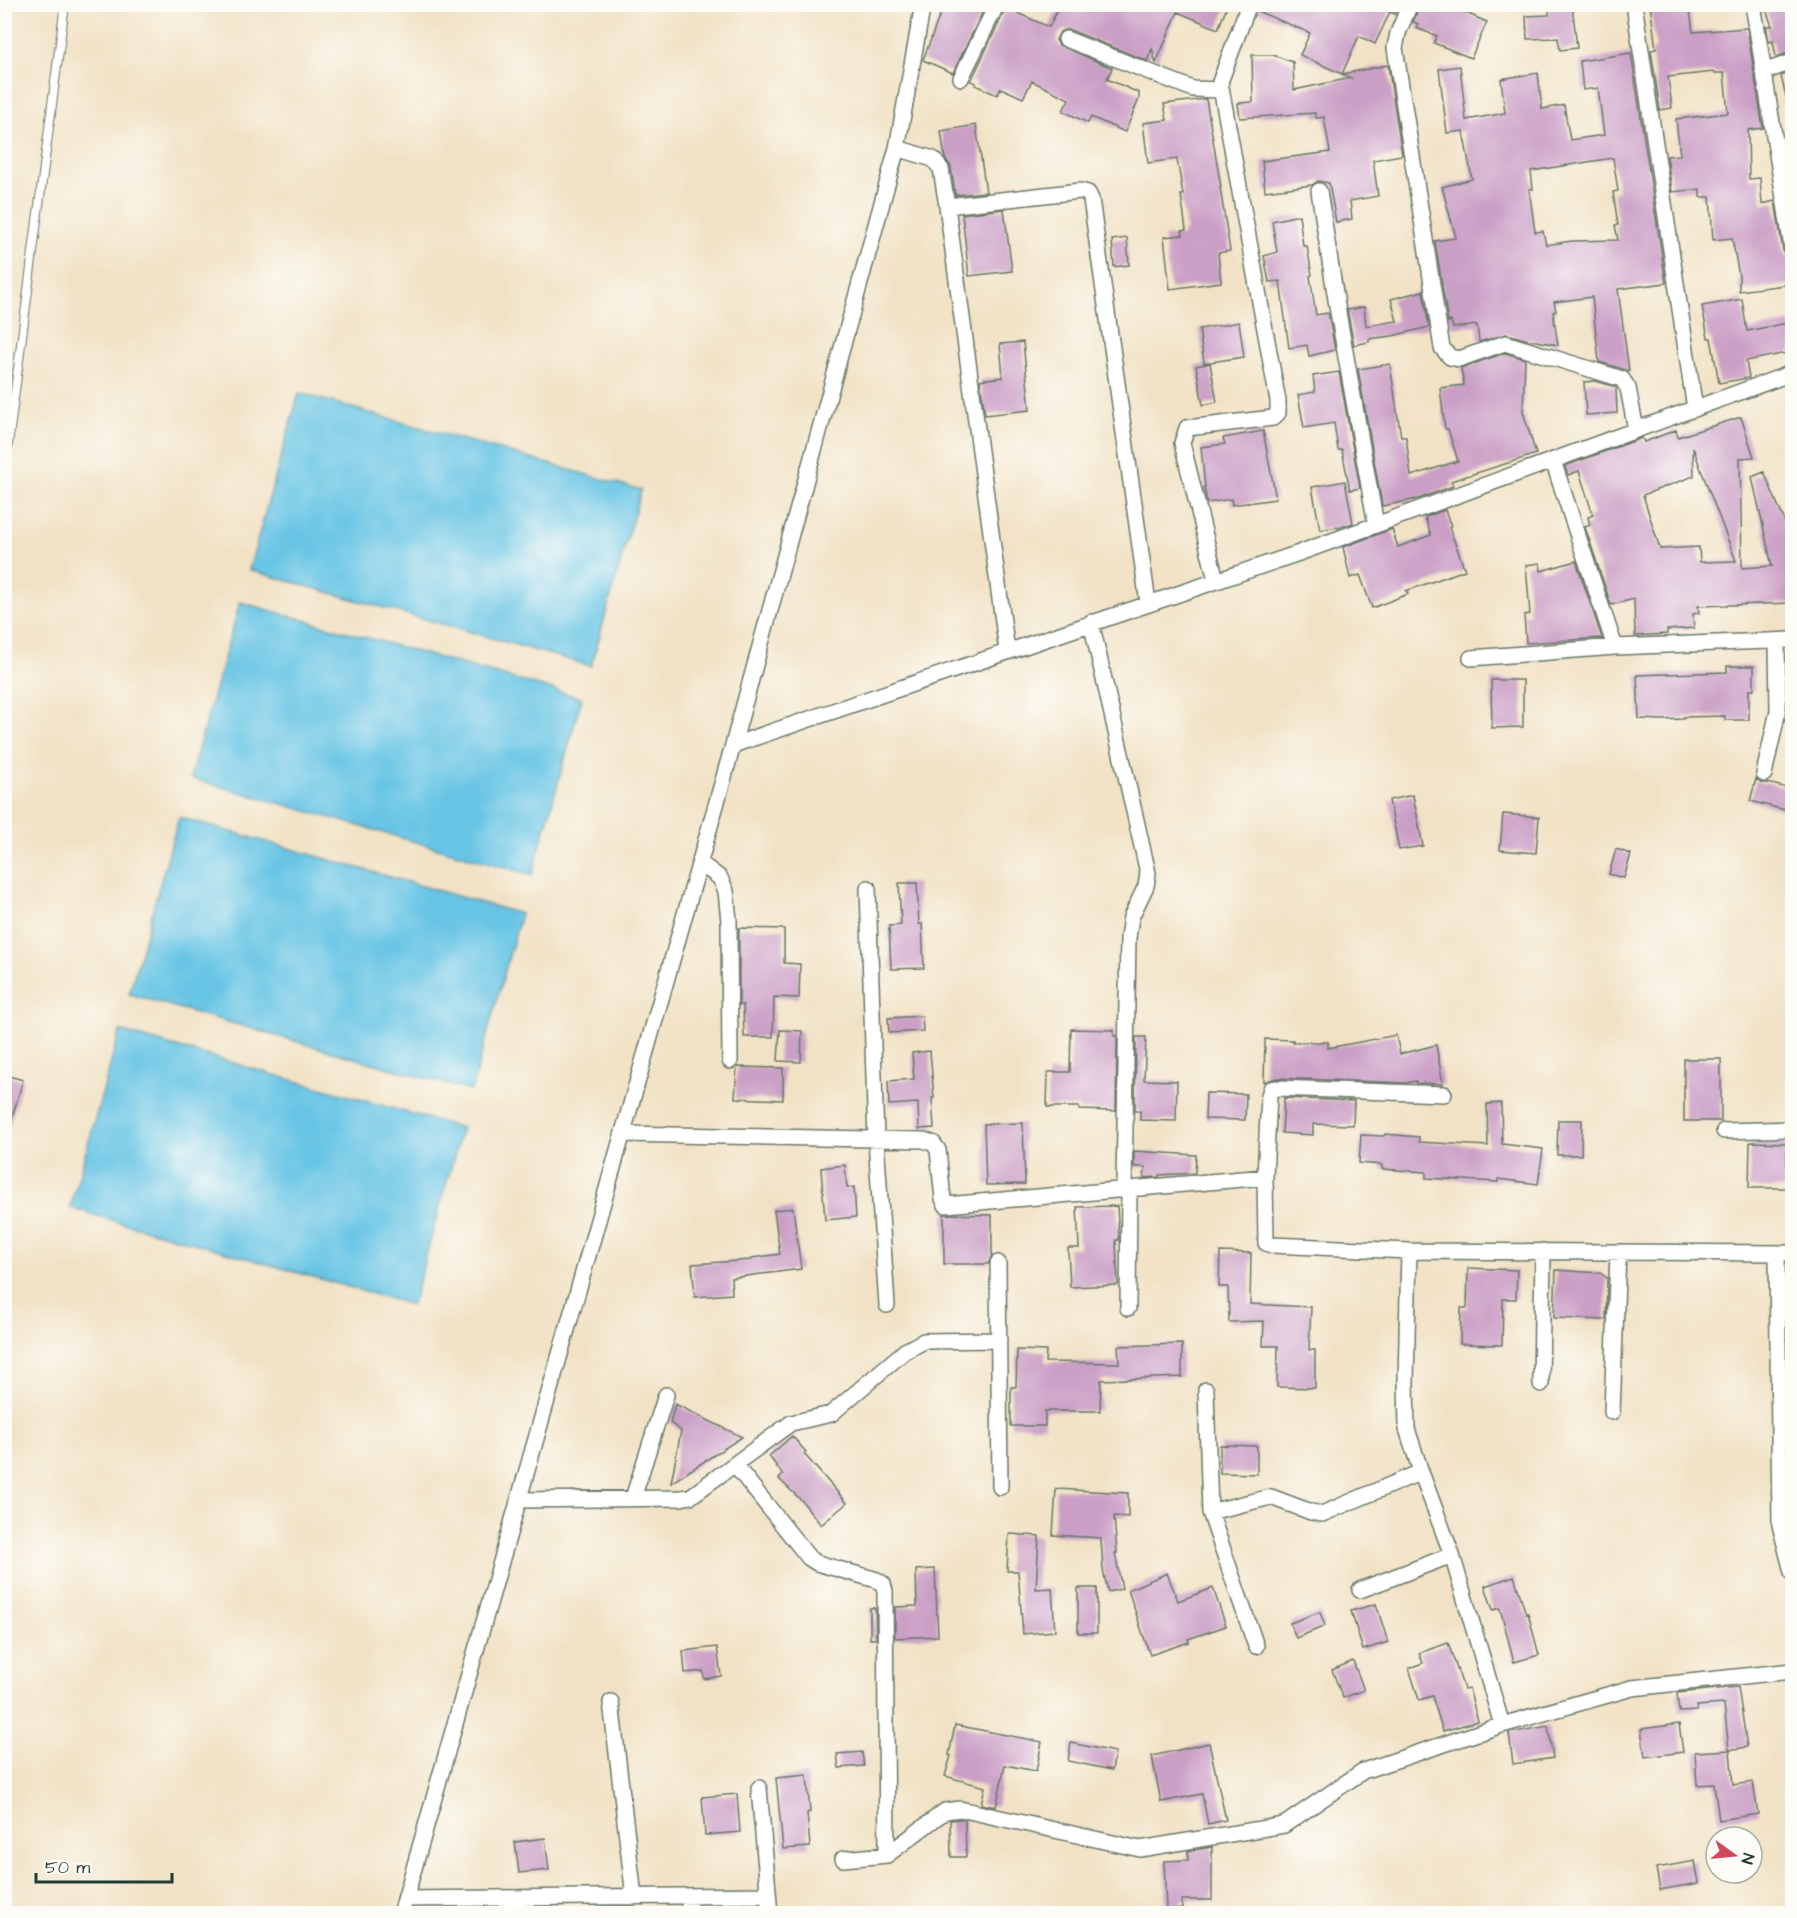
<svg xmlns="http://www.w3.org/2000/svg" width="1797" height="1918" font-family="'Architects Daughter',sans-serif">
<rect width="100%" height="100%" fill="#fdfcf7"/>
<filter id="ink" filterUnits="userSpaceOnUse"><feTurbulence type="fractalNoise" baseFrequency=".0167" numOctaves="2"/><feDisplacementMap in="SourceGraphic" scale="12" xChannelSelector="R" yChannelSelector="G"/><feConvolveMatrix kernelMatrix="1 2 1 2 8 2 1 2 1" color-interpolation-filters="sRGB"/></filter>
<filter id="wash" filterUnits="userSpaceOnUse"><feTurbulence type="fractalNoise" baseFrequency=".008" numOctaves="4" result="noise"/><feDisplacementMap in="SourceGraphic" scale="24" xChannelSelector="R" yChannelSelector="G"/><feGaussianBlur stdDeviation="1.35" result="paint"/><feColorMatrix in="noise" values="0 0 0 0 0 0 0 0 0 0 0 0 0 0 0 0 0 1.4 0 .05"/><feComposite in="paint" operator="in"/></filter>
<g filter="url(#wash)">
<rect width="100%" height="100%" fill="#f1e2c5"/>
<path fill="#67c5e5" stroke="#43818c" stroke-width="1.5" d="M299,393L641,490L591,666L249,570Z
M240,602L582,698L532,875L190,778Z
M179,817L521,914L471,1091L129,994Z
M120,1031L462,1128L412,1305L70,1208Z"/>
<g id="blocks">
<path fill="#ca9fc6" fill-rule="evenodd" d="M944,4L986,5L953,73L923,60Z
M1060,4H1228L1218,29L1178,12L1156,63L1152,49L1147,61L1070,30H1064L1060,32L1056,40L1059,45L1112,68L1107,79L1139,93V99L1125,132L1091,117L1088,123L1063,111L1069,99L1032,81L1023,98L1001,88L997,95L975,85L976,83L971,81L1006,8L1049,27Z
M1258,4H1399L1395,14L1390,12L1375,44L1359,36L1342,74L1300,55L1310,33L1257,11Z
M1420,4H1445L1487,22L1471,58L1434,43L1437,36L1416,28L1418,24L1413,22Z
M1549,4H1572L1577,48L1560,50L1558,38L1527,39L1526,16L1549,15Z
M1650,4H1689L1693,32L1747,28L1763,128L1748,130L1749,179L1760,178L1762,204L1775,201L1783,250L1785,255L1792,258V284L1739,291V276L1732,238L1713,240L1710,197H1700V189L1672,192L1667,156L1680,155L1676,119L1728,113L1724,73H1714V72L1668,77L1672,108L1660,110L1651,50L1656,49Z
M1773,4H1792V52L1776,57L1773,41L1769,42L1766,26H1772L1765,7Z
M1631,53L1666,283L1618,289L1629,371L1599,362L1592,297L1554,302L1556,311L1553,312L1558,345L1525,339L1507,334L1479,342L1477,325L1453,328L1451,321L1448,322L1435,241L1456,238L1442,187L1472,179L1463,131L1447,133L1439,69L1460,66L1466,120L1505,113L1501,79L1538,73L1542,109L1564,105L1570,140L1604,135L1598,88L1583,90L1580,61ZM1613,158L1618,191L1613,192L1618,225H1615L1618,240L1572,241L1546,245L1543,231L1535,232L1529,189H1533L1531,171Z
M1252,55H1273L1293,62L1294,90L1351,78L1342,74L1388,65L1402,155L1373,160L1378,196L1350,201L1352,219L1336,222L1329,183L1318,181L1312,185L1265,191L1262,161L1330,152L1324,117L1316,118L1315,113L1240,118L1238,103L1253,102Z
M1792,72V101H1787L1781,76Z
M1206,99L1221,187H1220L1230,251L1218,253L1221,282L1170,289L1164,237L1183,235L1182,231L1186,230L1181,195H1183L1177,159L1148,163L1143,123L1167,120L1164,104Z
M976,125L986,192L955,195L951,167L945,159L941,131Z
M1004,209L1012,271L969,276L962,214Z
M1299,215L1303,246H1307L1312,275L1310,276L1316,315L1328,313L1335,350L1309,356L1307,345L1289,348L1280,281L1269,282L1264,256L1277,252L1272,221Z
M1127,238L1129,265L1114,267L1112,240Z
M1423,291L1429,327L1392,336L1369,339V342L1354,345L1347,310L1364,307L1366,326L1397,321L1391,299Z
M1742,299L1747,331L1792,322V352L1746,361L1749,378L1719,383L1711,338H1708L1702,306Z
M1239,322L1244,357L1204,363L1199,329Z
M1023,342L1030,410L985,415L980,380L1003,377L1000,344Z
M1505,353L1525,359L1523,412L1536,454L1451,481L1453,486L1418,499L1382,506L1358,369L1390,364L1401,437H1406L1411,476L1458,461L1448,429H1445L1440,388L1464,385L1461,368Z
M1210,363L1217,402L1203,405L1196,366Z
M1339,372L1360,488L1350,490L1342,450H1338L1334,423L1304,428L1298,395L1315,392L1313,376Z
M1595,381L1616,387L1617,413L1586,415L1584,382Z
M1741,417L1754,457L1740,458L1742,568L1772,566L1752,477L1764,472L1792,539V603L1698,606L1699,613L1693,614L1694,628L1667,630V634L1635,636L1634,599L1611,605L1585,527L1590,525L1588,517L1593,515L1579,471L1568,475L1565,466L1642,438L1644,442L1676,430L1678,437ZM1693,447L1700,467L1736,561L1700,562L1699,547L1660,549L1643,495L1694,476Z
M1263,431L1276,499L1232,505L1231,499L1207,503L1204,487H1205L1201,447L1225,444L1223,438Z
M1345,481L1353,523L1338,528V527L1320,530L1312,487Z
M1445,510L1451,526L1449,527L1465,570L1406,591L1408,594L1372,608L1360,575L1350,578L1343,547L1392,529L1398,547L1431,535L1425,517Z
M1576,561L1602,638L1526,643L1524,615L1530,614L1526,565L1540,563L1541,571Z
M1727,666H1754V690H1749V720H1725V716L1683,717V719L1662,720L1639,719L1637,675L1727,672Z
M1491,680H1523V727L1492,728Z
M1756,779L1761,783H1768L1791,789L1785,810L1750,801Z
M1413,795L1423,846L1399,850L1389,800Z
M1503,814L1539,817L1536,853L1500,850Z
M1616,849L1631,854L1624,878L1609,874Z
M899,883H917L919,924H922L924,968L891,969L889,926L901,925Z
M739,928L784,929V963L800,964L799,998L774,997L773,1037H744L743,1005H739Z
M922,1016L923,1031L889,1033L888,1018Z
M1071,1029L1114,1030V1036H1117L1116,1111L1079,1110V1107H1047L1048,1072H1070Z
M780,1030L802,1031L801,1062L778,1061Z
M1396,1035L1400,1054L1436,1045L1443,1084L1416,1083V1081L1406,1083L1277,1078L1264,1082L1265,1039L1293,1040V1042H1328V1048Z
M1136,1037H1146L1144,1080L1177,1081L1176,1121L1140,1120V1111H1135Z
M930,1051L934,1098H932L934,1128L919,1129L918,1103L889,1105L888,1081L914,1079L912,1053Z
M1684,1059H1721V1121H1684Z
M737,1067L783,1068V1100L735,1098Z
M9,1076L23,1080L8,1131L4,1130V1091Z
M1206,1093L1246,1094L1245,1120L1205,1119Z
M1284,1098L1354,1101L1353,1125L1313,1124V1135L1282,1133Z
M1501,1103L1502,1144L1543,1149L1538,1184L1498,1179V1182L1426,1178V1172L1382,1169V1165L1359,1163L1361,1135L1384,1136L1385,1134L1419,1137V1142L1488,1146L1487,1104Z
M1558,1120H1582L1581,1155H1557Z
M1023,1123L1025,1184L986,1185L984,1124Z
M1750,1142L1787,1143V1188H1749Z
M1134,1151L1196,1155L1195,1173L1159,1175V1177L1144,1178L1145,1167H1134Z
M845,1165L847,1188L854,1187L856,1217L825,1220L821,1168Z
M1117,1206L1119,1240H1116L1118,1285L1070,1287L1068,1248H1079L1077,1207Z
M793,1208L801,1269L731,1278L732,1294L695,1297L692,1264L752,1260V1258L780,1254L774,1210Z
M944,1214L992,1215V1256L988,1264H944Z
M1220,1252L1251,1253L1250,1304L1311,1307L1309,1350H1315V1388L1277,1387L1278,1346H1263L1264,1321L1229,1322L1228,1287H1219Z
M1468,1268L1517,1270L1516,1299H1503L1502,1345L1460,1344L1461,1308H1467Z
M1556,1270L1600,1273L1607,1278L1606,1320L1554,1318Z
M1182,1344V1377L1101,1380L1100,1411H1045V1426H1011V1387H1016L1017,1350L1046,1351L1045,1362L1119,1363L1118,1346Z
M675,1404L742,1437L671,1483L681,1431L670,1423Z
M792,1436L806,1452L804,1454L847,1503L821,1525L802,1501L779,1479L783,1475L769,1456Z
M1220,1445L1257,1446V1474L1220,1473Z
M1056,1489L1128,1493V1517L1114,1516L1117,1553H1115L1122,1589L1108,1592L1103,1570L1101,1538L1053,1535Z
M1009,1534L1039,1536L1036,1589L1052,1588L1055,1631L1023,1634L1018,1571H1007Z
M935,1569L938,1636L895,1638V1607L917,1606L916,1570Z
M1167,1573L1178,1601L1213,1588L1226,1626L1188,1639L1189,1642L1150,1655L1128,1590Z
M1514,1576L1526,1614L1528,1613L1539,1655L1514,1662L1500,1608L1493,1610L1485,1586Z
M1078,1588H1097V1633H1078Z
M1376,1604L1388,1642L1363,1650L1351,1611Z
M870,1608H875L876,1639H870Z
M1320,1612L1325,1626L1296,1638L1290,1623Z
M1448,1643L1464,1689L1469,1688L1478,1721L1443,1731L1432,1696L1419,1700L1409,1668L1423,1663L1419,1653Z
M717,1647L721,1676L704,1679L703,1671L685,1673L683,1651Z
M1353,1661L1364,1690L1343,1698L1332,1670Z
M1738,1687L1747,1747L1729,1750L1724,1704L1696,1706L1697,1711L1679,1712L1677,1693Z
M1679,1724L1683,1752L1645,1757L1641,1729Z
M955,1725L1042,1742L1036,1771L1005,1765L996,1807L981,1804L985,1787L945,1776L951,1756L949,1755Z
M1548,1726L1553,1758L1513,1764L1509,1733Z
M1071,1743L1115,1752L1112,1770L1068,1761Z
M1209,1743L1226,1820L1208,1824L1202,1794L1161,1802L1152,1756Z
M1730,1750L1733,1785L1753,1782L1758,1814L1719,1820L1714,1784L1697,1785L1695,1752Z
M862,1752L864,1766L839,1768L837,1754Z
M807,1775L810,1812L807,1813L810,1847L783,1849L776,1778Z
M737,1794L740,1832L705,1835L702,1797Z
M960,1819L965,1820L966,1857H951L950,1820Z
M545,1838L549,1870L519,1873L515,1842Z
M1212,1847V1900H1181L1182,1909L1166,1910L1164,1861L1188,1860V1851Z
M1695,1861L1699,1883L1660,1890L1656,1868Z"/>
</g>
</g>
<g filter="url(#ink)">
<use href="#blocks" fill-opacity="0" stroke="#687767" stroke-width="1.5"/>
<g fill="none" stroke-linecap="round" stroke-linejoin="round">
<defs>
<path id="lane" d="M4,476L65,4"/>
<path id="street" d="M1410,4L1398,33L1395,48L1442,348L1450,357L1459,359L1505,343L1622,379L1628,388L1636,430
M1634,4L1695,409
M1753,4L1792,248
M1066,39L1193,89L1221,90
M1763,72L1792,62
M961,78L997,4
M897,148L933,159L941,169L947,206L1007,651
M1319,191L1338,312L1376,525
M947,206L1080,191L1088,193L1091,199L1148,603
M1553,461L1615,647
M1216,580L1182,443L1187,428L1273,418L1278,413V401L1220,82L1249,4
M1091,622L1148,873L1146,886L1131,917L1128,938L1124,1190
M1471,658L1615,647L1792,640
M733,745L1299,553L1792,373
M1764,774L1778,711L1777,641
M700,863L720,878L726,891L729,921L730,1061
M868,888L876,1140L887,1305
M1444,1094L1277,1088L1271,1089L1269,1095L1265,1177L1266,1243L1271,1245L1409,1251L1792,1253
M1724,1131L1792,1129
M623,1134L923,1140L933,1143L938,1150L943,1199L946,1205L1265,1177
M1409,1251L1406,1381L1407,1429L1421,1472L1452,1555L1502,1725
M1777,1254L1780,1525L1792,1572
M998,1263L1000,1487
M1128,1308L1129,1190
M1541,1384L1543,1251
M1206,1390L1210,1512L1256,1646
M1612,1412L1618,1253
M735,1465L809,1558L817,1563L877,1580L883,1584L885,1591L887,1855
M633,1498L666,1395
M519,1500L681,1498L691,1496L698,1491L791,1423L831,1414L905,1351L924,1341L999,1340
M1210,1512L1271,1497L1311,1512L1322,1514L1421,1472
M1360,1590L1452,1555
M611,1702L634,1897
M759,1788L770,1914
M843,1859L887,1855L945,1811L960,1809L1140,1849L1284,1825L1363,1771L1502,1725L1632,1688L1792,1671
M689,1896V1914
M405,1899L768,1895
M401,1914L733,745L897,148L923,4"/>
</defs>
<use href="#lane" stroke="#687767" stroke-width="10"/>
<use href="#street" stroke="#687767" stroke-width="18"/>
<use href="#lane" stroke="#fff" stroke-width="8"/>
<use href="#street" stroke="#fff" stroke-width="15"/>
</g>
</g>
<rect width="1797" height="1918" fill="none" stroke="#fdfcf7" stroke-width="24"/>
<g transform="translate(1734 1855) rotate(105)"><circle r="28" fill="#fdfcf7" stroke="#a4b0a9" stroke-width="1.5"/>
<path d="M0-4.5L10 22L0 15L-10 22Z" fill="#d1495b"/>
<text y="-9" font-size="16" font-weight="bold" text-anchor="middle" fill="#1f3d34">N</text>
</g>
<path d="M36 1873v9h136v-9" fill="none" stroke="#1f3d34" stroke-width="3"/>
<text x="45" y="1873" font-size="18" fill="#1f3d34" stroke="#fdfcf7" stroke-width="4.5" paint-order="stroke">50 m</text>
</svg>
